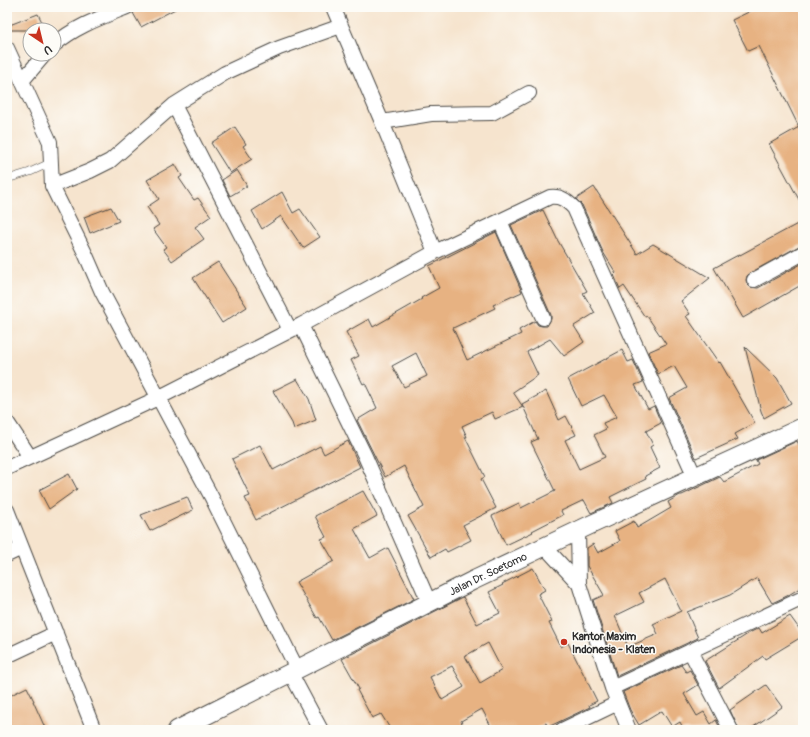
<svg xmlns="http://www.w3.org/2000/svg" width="810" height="737" font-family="Pangolin,sans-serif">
<rect width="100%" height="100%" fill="#fdfcf7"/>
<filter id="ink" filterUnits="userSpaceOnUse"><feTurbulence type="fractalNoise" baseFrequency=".025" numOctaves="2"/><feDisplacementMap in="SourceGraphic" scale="8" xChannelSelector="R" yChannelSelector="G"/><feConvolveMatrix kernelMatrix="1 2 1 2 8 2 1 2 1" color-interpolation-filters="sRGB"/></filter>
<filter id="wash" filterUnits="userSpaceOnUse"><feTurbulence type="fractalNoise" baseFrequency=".012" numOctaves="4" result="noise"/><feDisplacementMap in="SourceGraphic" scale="16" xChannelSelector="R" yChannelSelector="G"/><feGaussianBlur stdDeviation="0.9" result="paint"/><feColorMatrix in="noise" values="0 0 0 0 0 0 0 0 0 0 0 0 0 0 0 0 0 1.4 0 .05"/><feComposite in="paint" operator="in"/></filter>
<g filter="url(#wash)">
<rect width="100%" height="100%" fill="#f6e4ce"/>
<g id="blocks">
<path fill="#e7b282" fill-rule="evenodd" d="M142,7H179L141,27L133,13Z
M759,7H803V207L769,144L799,127L759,46L748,51L732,20Z
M38,14L46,30H7V26Z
M235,127L246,144L243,146L252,159L230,173L211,143Z
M175,164L182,176L179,178L194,200L198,198L211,216L195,227L204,239L172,261L163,249L166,247L153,229L159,225L147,207L159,199L147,180Z
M237,170L247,186L230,196L222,180Z
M594,187L637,254L653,244L710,278L681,301L690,314L686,316L719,363L720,362L755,423L735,434L738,439L696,458L669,398L687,388L674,366L658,374L648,352L666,344L647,316L645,317L624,286L620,289L614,275L616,273L603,252L582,205L576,199Z
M282,192L293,213L300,209L320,237L303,248L281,216L262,229L252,211Z
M111,207L119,221L90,233L84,217Z
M543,210L558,241L587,291L583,293L595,313L574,326L584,342L564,356L550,339L527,352L538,375L513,392L523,407L495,419L492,412L462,426L467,437H465L485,477L481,479L496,508L463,525L471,540L447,552L445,549L431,557L408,516L424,507L404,466L385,477L357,420L377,408L365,383L363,384L351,360L359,356L346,332L369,319L373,327L422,299L421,298L439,288L429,266L496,232L522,292L493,305L495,308L453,328L467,360L521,334L519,330L535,321L538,325L542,326H547L551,319V315L511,225ZM416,353L427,376L404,387L392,366Z
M803,221V245L799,246L750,273L747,276L746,280L747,284L750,287L758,288L803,263V284L743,318L714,268L740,254V255Z
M218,262L247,307L222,323L193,278Z
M745,347L777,378L791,403L764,418L761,411Z
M622,350L628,362L633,360L643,382L635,385L648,409L654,406L661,423L646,431L653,445L650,447L660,468L645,476L646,479L610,497L613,503L591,513L584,500L561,511L563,515L532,531L533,532L506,545L492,516L519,503L521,508L555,491L531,442L538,439L522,404L546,391L559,420L566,416L576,435L565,440L579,469L605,457L594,435L606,429L603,423L617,417L604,395L581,406L568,379Z
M297,379L309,399L316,420L294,429L292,423L273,391Z
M348,441L360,467L256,520L245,498L250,496L232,459L260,445L273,470L320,446L324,454Z
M797,441L803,452V586L787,596L772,603L757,578L730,595L687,612L698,638L617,676L593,600L604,595L587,566V548L593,544L598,553L620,541L615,531L634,521L637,528L671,508L668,502L680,495H682L720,477L724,482L758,464L756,460ZM665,579L681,611L653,624L658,634L628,647L615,616L644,602L639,593Z
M69,474L77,489L49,509L39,490Z
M363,491L377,516L354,529L370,558L388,548L414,599L332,640L319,617L317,618L296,582L334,561L321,539L326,537L315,516Z
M187,497L193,510L150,531L141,515Z
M533,568L545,590L538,594L552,622L549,623L561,647L568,643L597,701L589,705L590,707L548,727L546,723L533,730H493L482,709L461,721L465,730H391L381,714L372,718L357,690L359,689L342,659L463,597L477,624L500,613L489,592L503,585L502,584ZM488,643L502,670L480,683L465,656ZM452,666L464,687L442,700L430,677Z
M790,616L803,634V636L765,659L763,656L719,688L705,661L751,632L759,628L762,633Z
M681,665L686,672L690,670L698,685L684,694L697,716L704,712L711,724L716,720L721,730H675L682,726L680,722L672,727L662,711L639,725L630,710L623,692Z
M766,685L782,707L749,730H739L730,710Z
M27,687L34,701H33L46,730H7V697Z"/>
</g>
</g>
<g filter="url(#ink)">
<use href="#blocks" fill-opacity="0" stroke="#494743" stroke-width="1"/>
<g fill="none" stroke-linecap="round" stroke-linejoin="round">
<defs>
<path id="service" d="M7,179L30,172L52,162"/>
<path id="minor" d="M333,7L382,122L435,252
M54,45C74,27 102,17 127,7
M7,48L50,142L52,186L85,253L102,292L211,496L297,669
M22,81L45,54
M174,105L290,330
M382,122L431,114L492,113L529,93
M52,186L90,171L110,161L174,105L225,73L279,48L341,26
M500,221L543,318
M754,280L803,253
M301,325L365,456L429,602
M7,422L30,457
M7,468L158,398L301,325L435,252L550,197C561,196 566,200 574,208L695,477
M7,510L94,730
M578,531L579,584L612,688L629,730
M545,547L579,584
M7,555L22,548
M690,651L731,730
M7,656L56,633
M290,672L321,730
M612,688L803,598
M562,730L618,703"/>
<g id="tertiary">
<path id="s1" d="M177,730L472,581L590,525L803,427"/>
</g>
</defs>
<use href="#service" stroke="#494743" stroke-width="8"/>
<use href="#minor" stroke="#494743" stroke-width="16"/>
<use href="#tertiary" stroke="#494743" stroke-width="20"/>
<use href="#service" stroke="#fff" stroke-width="7"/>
<use href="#minor" stroke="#fff" stroke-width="14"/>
<use href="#tertiary" stroke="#fff" stroke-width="18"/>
</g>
</g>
<circle fill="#c8321e" stroke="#fdfcf7" stroke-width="1.5" cx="564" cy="642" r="4"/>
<g text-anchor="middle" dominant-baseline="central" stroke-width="3" stroke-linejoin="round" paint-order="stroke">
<g font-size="11" fill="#2b2b2b" stroke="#fdfcf7">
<text stroke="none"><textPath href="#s1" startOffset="348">Jalan Dr. Soetomo</textPath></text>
</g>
<g font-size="11" font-weight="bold" fill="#2b2b2b" stroke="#fdfcf7" text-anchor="start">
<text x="572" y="636">Kantor Maxim<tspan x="572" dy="13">Indonesia - Klaten</tspan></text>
</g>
</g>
<rect width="810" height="737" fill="none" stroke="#fdfcf7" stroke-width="24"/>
<g transform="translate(42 42) rotate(145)"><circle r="19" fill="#fdfcf7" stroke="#a9a8a5"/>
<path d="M0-3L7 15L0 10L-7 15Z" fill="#c8321e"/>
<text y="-6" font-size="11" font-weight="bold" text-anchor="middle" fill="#2b2b2b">U</text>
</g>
</svg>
